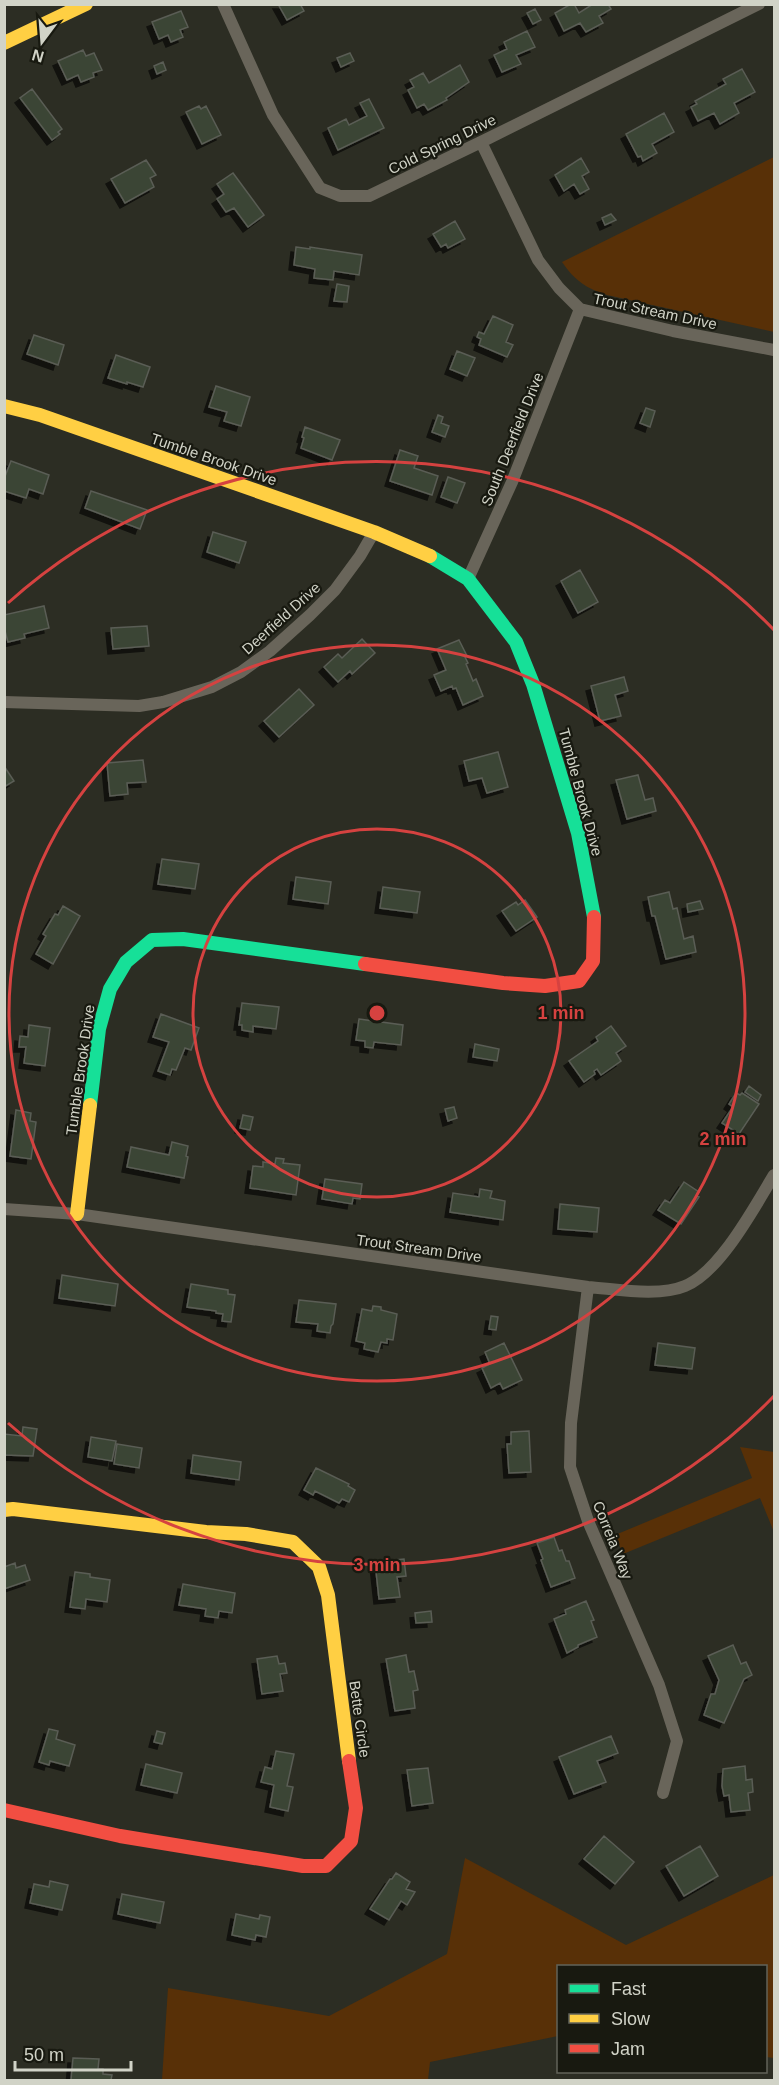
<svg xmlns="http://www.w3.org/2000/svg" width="779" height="2085" font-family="Helvetica,sans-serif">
<defs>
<filter id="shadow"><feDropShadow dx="-5" dy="5" stdDeviation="0" flood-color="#0009"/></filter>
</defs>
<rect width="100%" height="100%" fill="#2c2d23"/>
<path fill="#583007" d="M774,157V332L607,295C587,289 574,280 562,262Z
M740,1447L774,1452V1532L760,1498L623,1554L615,1535L752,1478Z
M465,1858L626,1945L774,1875V2058L766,2057V1966H558V2036L430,2062L428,2080H162L168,1988L329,2016L447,1954Z"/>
<path fill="#3b4534" stroke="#5a5d55" stroke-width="1.5" filter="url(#shadow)" d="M278,4H300L304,11L287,20Z
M571,4H574L579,13L593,4H608L611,9L599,16L603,23L586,32L580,23L564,31L555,13Z
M535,9L541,20L533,24L527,13Z
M181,11L188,27L180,30L183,37L171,42L168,35L159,39L152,22Z
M527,31L535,47L516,55L521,64L502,72L494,55L507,49L504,42Z
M83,50L86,56L94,53L102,70L93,73L94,77L81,82L78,75L67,80L58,61Z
M350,53L354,61L341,67L337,58Z
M163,62L166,70L157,74L154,66Z
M460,65L469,82L446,98L447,100L428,110L424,104L417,108L408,90L414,87L410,80L423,73L429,83Z
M742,69L755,92L734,103L739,113L720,124L714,113L698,121L691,107L697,104L695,101L726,84L723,79Z
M32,89L62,129L58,132L60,134L52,140L20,98Z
M369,99L384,128L338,150L328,128L346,119L349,125L367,116L360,103Z
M199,106L201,109L206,106L221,135L202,144L186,112Z
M664,113L674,132L652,144L657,153L643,161L641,156L638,157L626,134Z
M581,158L589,172L582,176L589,189L580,194L574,184L564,191L555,175Z
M146,160L156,175L150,178L154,187L125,203L111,179Z
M233,173L264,215L248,227L234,208L226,212L217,199L224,194L217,184Z
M611,214L616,220L605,225L602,218Z
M455,221L465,239L448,248L446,244L441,247L433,234Z
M296,247L310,249V247L362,255L359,275L334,271L333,280L314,278L315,269L294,265Z
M337,284L349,286L347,302L334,301Z
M493,316L513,325L506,342L513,345L507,357L479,345L481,339L477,337L479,332L484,334Z
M34,335L64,345L58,365L27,354Z
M457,351L475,358L467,376L450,369Z
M116,355L150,367L143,387L127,382V384L108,378Z
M216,386L250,397L241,426L224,421L227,412L209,407Z
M646,408L655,411L650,427L640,423Z
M438,415L443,417L441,423L449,426L445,437L432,432Z
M305,427L340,440L332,460L301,448L304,438L302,437Z
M400,450L418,456L414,468L438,476L432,495L390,481Z
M11,461L49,475L43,494L29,489L26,498L4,491V479Z
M448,477L465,483L457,503L441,497Z
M91,491L147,510L140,529L85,508Z
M213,532L246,542L239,563L207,552Z
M580,570L598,602L578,613L561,581Z
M44,606L49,628L24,634L25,638L8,642L4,627V615Z
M147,626L149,646L113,649L111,628Z
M362,639L375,653L352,674L350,671L338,682L324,667L338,654L342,658Z
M459,640L467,656L465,657L468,663L466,664L473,681L476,679L483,696L463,705L456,688L453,689L452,686L441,691L434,675L446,670L437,649Z
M624,677L628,691L615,695L621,716L600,721L591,686Z
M299,689L314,705L279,737L264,721Z
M498,752L508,787L487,793L482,778L469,781L464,761Z
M143,760L146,782L127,783L128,794L110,796L107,763Z
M4,766L14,781L4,787Z
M638,775L645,800L653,798L656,811L627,819L616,780Z
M162,859L199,864L195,889L158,884Z
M296,877L331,882L328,904L293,899Z
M383,887L420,892L417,913L380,908Z
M669,892L673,909L677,908L684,939L693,936L696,952L666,959L655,916H652L648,897Z
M525,900L537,917L516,931L502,911L516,902L518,905Z
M700,901L703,909L688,912L687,904Z
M63,906L80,916L53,964L36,954L46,936L43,934L55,914L58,915Z
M242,1003L279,1007L276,1029L253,1026V1032L242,1030V1025H239Z
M161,1014L199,1028L191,1050L185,1048L176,1070L172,1069L170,1075L158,1071L169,1042L153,1037Z
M359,1019L403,1025L401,1045L374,1042L373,1048L365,1047V1041L356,1040Z
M29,1025L50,1028L45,1066L24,1063L26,1047H19L20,1036L28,1037Z
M611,1026L626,1046L616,1053L621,1061L601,1075L597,1069L594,1071L595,1074L584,1082L569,1061L598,1041L596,1037Z
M475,1044L499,1049L497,1061L473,1057Z
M749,1086L761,1095L758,1101L745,1092Z
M736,1093L740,1095L742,1093L759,1104L739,1134L722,1123L733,1107L729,1104Z
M454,1107L457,1118L448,1121L445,1109Z
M16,1110L31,1113L30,1121L36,1122L31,1159L10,1156Z
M243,1115L253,1117L250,1130L240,1128Z
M172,1142L188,1146L186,1156L188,1157L184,1178L127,1167L131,1147L169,1155Z
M276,1158L284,1159L283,1163L300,1165L296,1195L250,1188L253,1166L263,1167V1162L275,1164Z
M325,1179L362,1184L360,1199L353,1198L352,1204L322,1199Z
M684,1182L699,1192L696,1196L699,1197L681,1224L658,1210L665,1200L670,1203Z
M480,1189L492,1191L490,1198L505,1201L503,1220L450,1212L453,1193L479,1197Z
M560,1204L599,1208L597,1232L558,1229Z
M62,1275L118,1284L115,1306L59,1298Z
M191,1284L228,1290V1294L235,1295L231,1322L222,1321L223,1314L216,1313V1311L187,1307Z
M299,1300L336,1304L333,1324L331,1326L330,1333L317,1331L318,1324L296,1322Z
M373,1306L381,1307V1310L397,1314L393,1340L387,1339V1343L381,1342L378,1352L364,1349L365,1343L356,1341L362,1309L372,1311Z
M491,1316L498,1317L496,1330L489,1329Z
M504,1343L522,1380L503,1389L500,1383L491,1388L482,1368L490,1364L485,1352Z
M658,1343L695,1348L692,1369L655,1365Z
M23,1427L37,1429L33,1456L4,1455V1434L22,1436Z
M529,1431L531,1472L509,1473L507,1444H511V1432Z
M91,1437L116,1441L112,1461L88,1457Z
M117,1444L142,1448L139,1468L114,1464Z
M193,1455L241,1462L239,1480L191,1473Z
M316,1468L349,1484L348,1486L355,1490L349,1502L342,1499L339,1503L315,1491L313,1495L304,1490Z
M554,1537L559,1551L562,1550L566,1561H569L575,1578L551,1587L541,1560L543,1559L537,1543Z
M404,1559L406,1576L397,1577L400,1597L379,1599L375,1562Z
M15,1563L16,1568L25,1565L30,1580L4,1589V1567Z
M75,1572L90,1574V1577L110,1580L107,1602L86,1599L85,1609L70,1607Z
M183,1584L235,1593L232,1613L219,1611L218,1618L205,1616L206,1609L179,1605Z
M586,1601L594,1620L591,1621L597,1637L578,1645V1647L567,1653L554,1619L566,1614L565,1610Z
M431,1611L432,1622L416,1623L415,1613Z
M733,1645L741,1664L746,1662L752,1675L744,1679L724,1723L704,1715L711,1694H715L719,1680L708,1656Z
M406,1655L409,1672L414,1671L418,1690L413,1691L415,1708L395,1711L386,1659Z
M277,1656L279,1664L285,1663L287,1673L280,1674L283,1691L262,1694L257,1659Z
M49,1729L58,1731L56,1739L75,1745L69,1766L50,1761L49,1765L39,1762Z
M157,1731L165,1733L162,1744L154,1742Z
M611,1736L618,1753L597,1761L606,1782L574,1794L559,1757Z
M276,1751L294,1754L287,1786L293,1787L288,1811L270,1807L274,1785L261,1782L265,1767L272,1769Z
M146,1764L182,1773L177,1793L141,1785Z
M745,1766L746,1780L752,1779L753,1792L748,1793L750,1810L731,1812L729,1795L724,1796L722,1786L723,1769Z
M428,1768L433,1803L412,1806L407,1770Z
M604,1836L634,1862L615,1884L584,1859Z
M700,1846L718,1876L684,1896L666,1866Z
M396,1873L410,1882L406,1889L415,1892L407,1905L401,1901L389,1920L370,1909L390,1879H392Z
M50,1881L68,1885L62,1910L30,1903L34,1884L49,1887Z
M122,1894L164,1902L160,1923L118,1914Z
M236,1914L259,1919L260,1915L270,1917L266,1937L256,1935L255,1940L232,1935Z
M73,2058L99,2059L98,2069H103V2074L112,2075L111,2080H71Z"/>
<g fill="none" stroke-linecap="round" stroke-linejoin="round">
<path stroke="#69655a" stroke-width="12" d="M223,4L273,115L320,188L340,196H369L481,142L759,4
M481,142L538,260L559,288L580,309L673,331L774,350
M468,579L512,482L580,309
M4,702L139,706L163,702L212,687L241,672L270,651L310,615L335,590L360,556L374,532
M4,1209L77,1214L588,1287C616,1289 659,1297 685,1286C720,1272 755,1206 774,1175
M588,1287L571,1423L570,1467L588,1521L659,1685L677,1741L663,1793"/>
<path stroke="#16e098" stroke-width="14" d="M430,556L468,579L516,642L533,684L578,833L594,917
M90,1105L99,1029L110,989L126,962L152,940L183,939L365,964"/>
<path stroke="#ffcf43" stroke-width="14" d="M4,43L86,4
M4,406L40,415L374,532L430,556
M77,1214L90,1105
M4,1510L13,1509L206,1532L246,1534L293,1542L319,1567L328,1595L349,1761"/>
<path stroke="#f24e42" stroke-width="14" d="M365,964L503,983L545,986L579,981L593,961L594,917
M4,1810L120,1836L303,1866H326L351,1841L356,1808L349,1761"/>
</g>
<g fill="none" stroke="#d54240" stroke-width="3">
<circle cx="377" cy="1013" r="184"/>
<circle cx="377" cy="1013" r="368"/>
<path d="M774 1396A552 552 0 0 1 8 1423M8 603A552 552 0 0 1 774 630"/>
</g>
<g text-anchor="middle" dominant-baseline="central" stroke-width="4.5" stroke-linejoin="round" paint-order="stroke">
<g font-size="15" fill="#d1d3c7" stroke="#181910">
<text transform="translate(442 144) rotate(-26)">Cold Spring Drive</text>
<text transform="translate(655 311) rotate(12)">Trout Stream Drive</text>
<text transform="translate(512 439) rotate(-68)">South Deerfield Drive</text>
<text transform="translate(214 459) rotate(19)">Tumble Brook Drive</text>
<text transform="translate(281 618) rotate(-42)">Deerfield Drive</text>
<text transform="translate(581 792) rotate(75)">Tumble Brook Drive</text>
<text transform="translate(80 1070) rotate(-82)">Tumble Brook Drive</text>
<text transform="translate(419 1248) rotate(8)">Trout Stream Drive</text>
<text transform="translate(613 1540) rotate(68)">Correia Way</text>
<text transform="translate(360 1719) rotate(82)">Bette Circle</text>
</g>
</g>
<circle cx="377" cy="1013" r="9" fill="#d54240" stroke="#181910" stroke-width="3"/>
<g font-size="18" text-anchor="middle" font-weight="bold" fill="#d54240" stroke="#181910" stroke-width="4.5" stroke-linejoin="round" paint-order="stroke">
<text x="561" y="1019">1 min</text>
<text x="723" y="1145">2 min</text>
<text x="377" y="1571">3 min</text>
</g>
<rect width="779" height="2085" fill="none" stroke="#d1d3c7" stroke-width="12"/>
<rect x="557" y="1965" width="210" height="108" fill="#181910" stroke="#626359" stroke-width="1.5"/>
<rect x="569" y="1984" width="30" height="9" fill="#16e098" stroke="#626359" stroke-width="1.5"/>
<text x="611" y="1995" font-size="18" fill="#d1d3c7">Fast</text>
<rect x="569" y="2014" width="30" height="9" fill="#ffcf43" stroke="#626359" stroke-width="1.5"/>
<text x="611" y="2025" font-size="18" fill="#d1d3c7">Slow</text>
<rect x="569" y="2044" width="30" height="9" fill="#f24e42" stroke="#626359" stroke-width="1.5"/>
<text x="611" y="2055" font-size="18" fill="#d1d3c7">Jam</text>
<g transform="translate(42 42) rotate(196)" stroke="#181910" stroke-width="4.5" paint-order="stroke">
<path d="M0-4.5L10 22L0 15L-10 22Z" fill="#d1d3c7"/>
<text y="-9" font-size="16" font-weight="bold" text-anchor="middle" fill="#d1d3c7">N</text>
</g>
<path d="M15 2061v9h116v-9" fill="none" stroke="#d1d3c7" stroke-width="3"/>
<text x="24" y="2061" font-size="18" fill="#d1d3c7" stroke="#181910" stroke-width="4.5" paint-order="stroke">50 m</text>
</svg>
